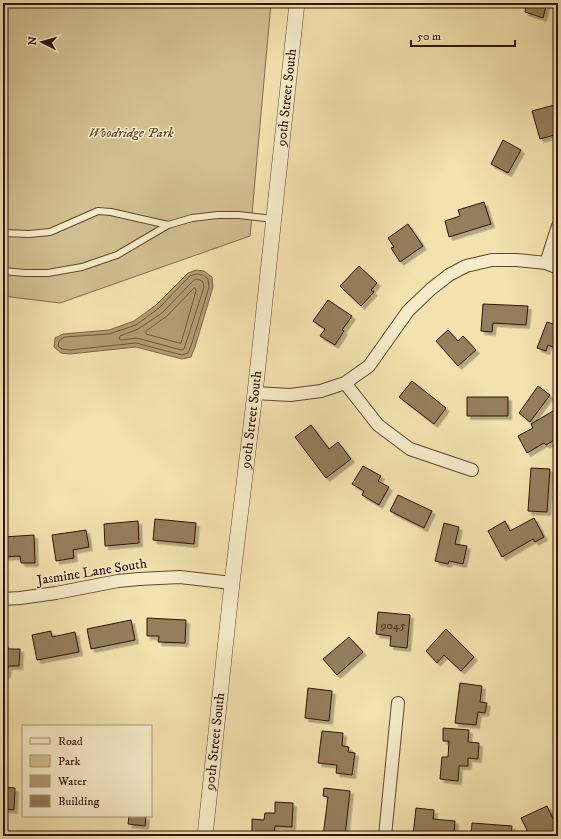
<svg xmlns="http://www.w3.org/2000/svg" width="561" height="839" font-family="'IM FELL DW Pica',serif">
<defs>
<filter id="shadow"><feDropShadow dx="3.5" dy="3.5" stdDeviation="0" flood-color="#0004"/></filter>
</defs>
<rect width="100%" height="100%" fill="#f2e2ae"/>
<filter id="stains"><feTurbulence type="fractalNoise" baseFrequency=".005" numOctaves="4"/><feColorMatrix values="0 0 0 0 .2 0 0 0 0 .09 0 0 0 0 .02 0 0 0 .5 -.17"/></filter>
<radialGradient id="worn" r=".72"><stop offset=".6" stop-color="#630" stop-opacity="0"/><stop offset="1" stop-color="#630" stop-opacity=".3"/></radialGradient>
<path fill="#d1bf91" stroke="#806949" d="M3,3H271L250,236L60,303L3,296Z"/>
<path fill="#b09c73" stroke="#7c6545" d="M196,270L204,271L212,277L213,287L195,347L191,357L182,359L136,347L70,354L61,353L54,347L55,338L63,334L109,330L134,321L156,305L188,273Z"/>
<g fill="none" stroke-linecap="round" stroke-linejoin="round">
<path stroke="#70583a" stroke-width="1" d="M197,274L203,275L208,279L209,287L191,346L188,353L182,355L136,343L70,350L62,349L58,346L59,341L64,337L109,334L136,325L159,308L190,276Z
M197,279L200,280L203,282L204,287L184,349L181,350L137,338L121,340L119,339L120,336L138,329L162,313L193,281Z
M195,288L196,291L181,343H179L146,334V331L167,316L193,289Z"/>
</g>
<path fill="#947f5b" stroke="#2f1301" filter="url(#shadow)" d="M516,3H547L543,18L525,12L526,6Z
M558,104V130H557L558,134L540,139L532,111Z
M503,140L521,150L508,173L491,164Z
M484,202L491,224L449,237L445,221L460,216L458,210Z
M408,224L423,246L400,262L391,248L394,247L388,238Z
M359,266L377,283L371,290L374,292L361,306L340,286Z
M328,300L352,316L342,330L344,331L335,345L320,336L325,329L313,321Z
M483,304L528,306L526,325L493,323L492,332L481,331Z
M558,321V349L548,345L546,351L537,348L547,322L556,325Z
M448,330L458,341L463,336L476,350L458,366L436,341Z
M412,381L446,408L434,424L399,397Z
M538,386L550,395L530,422L519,413Z
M467,397H508V416H467Z
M558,408V422L554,424L558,430V438L546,445L544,443L527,453L518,436L533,428L531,424Z
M311,425L329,449L338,442L351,459L326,478L295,437Z
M363,466L381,476L378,481L389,487L379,505L362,495L364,491L352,484Z
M531,468L550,469L547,512L528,511Z
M398,495L432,511L424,528L390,511Z
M534,518L544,537L535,542L533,539L502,557L488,531L505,521L510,531Z
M155,519L196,523L194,544L153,540Z
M138,521L139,543L105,546L104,524Z
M444,523L459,527L455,544L467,546L463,564L449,561L448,564L435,561Z
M86,530L89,547L73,550L74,558L56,561L52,535Z
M34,535L35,563H21L20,556L3,557V537Z
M378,612L410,615L407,648L390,646L391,636L376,634Z
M147,618L186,620L185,643L158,642L159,636H147Z
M131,620L135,640L91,649L87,629Z
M446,629L474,657L461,671L444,655L437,663L426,651Z
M51,631L52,637L75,632L79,652L37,660L32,635Z
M349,637L363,652L337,675L323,659Z
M3,646H8V649H20L19,666H8L7,674H3Z
M460,683L482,686L480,702L487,703L485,713L478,712L476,725L455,723Z
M308,688L332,691L329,721L305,718Z
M443,728L469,730L468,742L479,743L478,759L468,758V766H459L458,781L440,779L442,757H448L449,741H443Z
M322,731L343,733L342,746L349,747L348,752L355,753L352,775L336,773L337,765L318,763Z
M3,787L15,788L14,810L3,809Z
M324,788L350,791L345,836H323L328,797L323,796Z
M275,802L293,803L292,827L275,826L274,836H252V819L264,820L265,813H275Z
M547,806L558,829L543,836H530L521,818Z
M416,808L434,810L433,819L455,821L454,836H413Z
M129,816H146L145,826L128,824Z
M472,823L512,826L511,836H471Z"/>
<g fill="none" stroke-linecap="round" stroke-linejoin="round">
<defs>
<path id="service" d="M3,233L29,234L50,232L98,211L111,212L168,225
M3,271L25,273H48L82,267L117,255L168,225L192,218L218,215H239L273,219"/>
<path id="minor" d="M546,263L558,226
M345,383L378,425L410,449L472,470
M255,393L290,395L321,391L345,383L369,366L408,311L431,289L449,275L466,266L492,260H517L546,263L558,268
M3,599L20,598L56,593L118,581L139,579L180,577L232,583
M385,836L398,703"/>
<g id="tertiary">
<path id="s1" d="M205,836L232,583L255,393L297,3"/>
</g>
</defs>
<use href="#service" stroke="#60472c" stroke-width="8"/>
<use href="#minor" stroke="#60472c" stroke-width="14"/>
<use href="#tertiary" stroke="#60472c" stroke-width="16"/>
<use href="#service" stroke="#f7ecca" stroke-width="6"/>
<use href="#minor" stroke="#f7ecca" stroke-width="12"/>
<use href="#tertiary" stroke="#f7ecca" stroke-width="15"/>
</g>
<g text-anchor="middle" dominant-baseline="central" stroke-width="3" stroke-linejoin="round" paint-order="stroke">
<g font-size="12" fill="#482e18">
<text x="393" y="625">9045</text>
</g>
<g font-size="14" fill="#2f1301" stroke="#f7ecca">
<text stroke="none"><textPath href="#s1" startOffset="743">90th Street South</textPath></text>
<text stroke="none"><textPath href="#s1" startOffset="419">90th Street South</textPath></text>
<text transform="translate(92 572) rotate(-9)">Jasmine Lane South</text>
<text stroke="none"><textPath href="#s1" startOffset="95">90th Street South</textPath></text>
</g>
<g font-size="14" font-style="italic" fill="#60472c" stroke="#f7ecca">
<text x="131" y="133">Woodridge Park</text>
</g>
</g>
<rect width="561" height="839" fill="none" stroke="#f2e2ae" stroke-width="16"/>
<rect x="4" y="4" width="553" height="831" fill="none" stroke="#2f1301" stroke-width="2"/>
<rect x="8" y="8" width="545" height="823" fill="none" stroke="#2f1301"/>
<rect x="22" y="725" width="130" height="92" fill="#f7ecca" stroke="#a7957a"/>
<rect x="30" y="738" width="20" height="6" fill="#f7ecca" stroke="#a7957a"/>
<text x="58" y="745" font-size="12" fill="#2f1301">Road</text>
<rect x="30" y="755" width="20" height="12" fill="#d1bf91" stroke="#a7957a"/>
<text x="58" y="765" font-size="12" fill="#2f1301">Park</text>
<rect x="30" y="775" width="20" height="12" fill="#b09c73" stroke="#a7957a"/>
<text x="58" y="785" font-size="12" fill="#2f1301">Water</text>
<rect x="30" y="795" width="20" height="12" fill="#947f5b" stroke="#a7957a"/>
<text x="58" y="805" font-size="12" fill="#2f1301">Building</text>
<g transform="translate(42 42) rotate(276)" stroke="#f7ecca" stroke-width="3" paint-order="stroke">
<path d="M0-3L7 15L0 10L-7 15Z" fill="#2f1301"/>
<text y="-6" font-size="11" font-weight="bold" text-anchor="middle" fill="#2f1301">N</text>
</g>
<path d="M411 40v6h104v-6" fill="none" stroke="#2f1301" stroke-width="2"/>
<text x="417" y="40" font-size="12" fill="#2f1301" stroke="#f7ecca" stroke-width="3" paint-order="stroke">50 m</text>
<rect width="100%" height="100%" filter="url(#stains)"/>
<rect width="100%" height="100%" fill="url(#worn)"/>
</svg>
